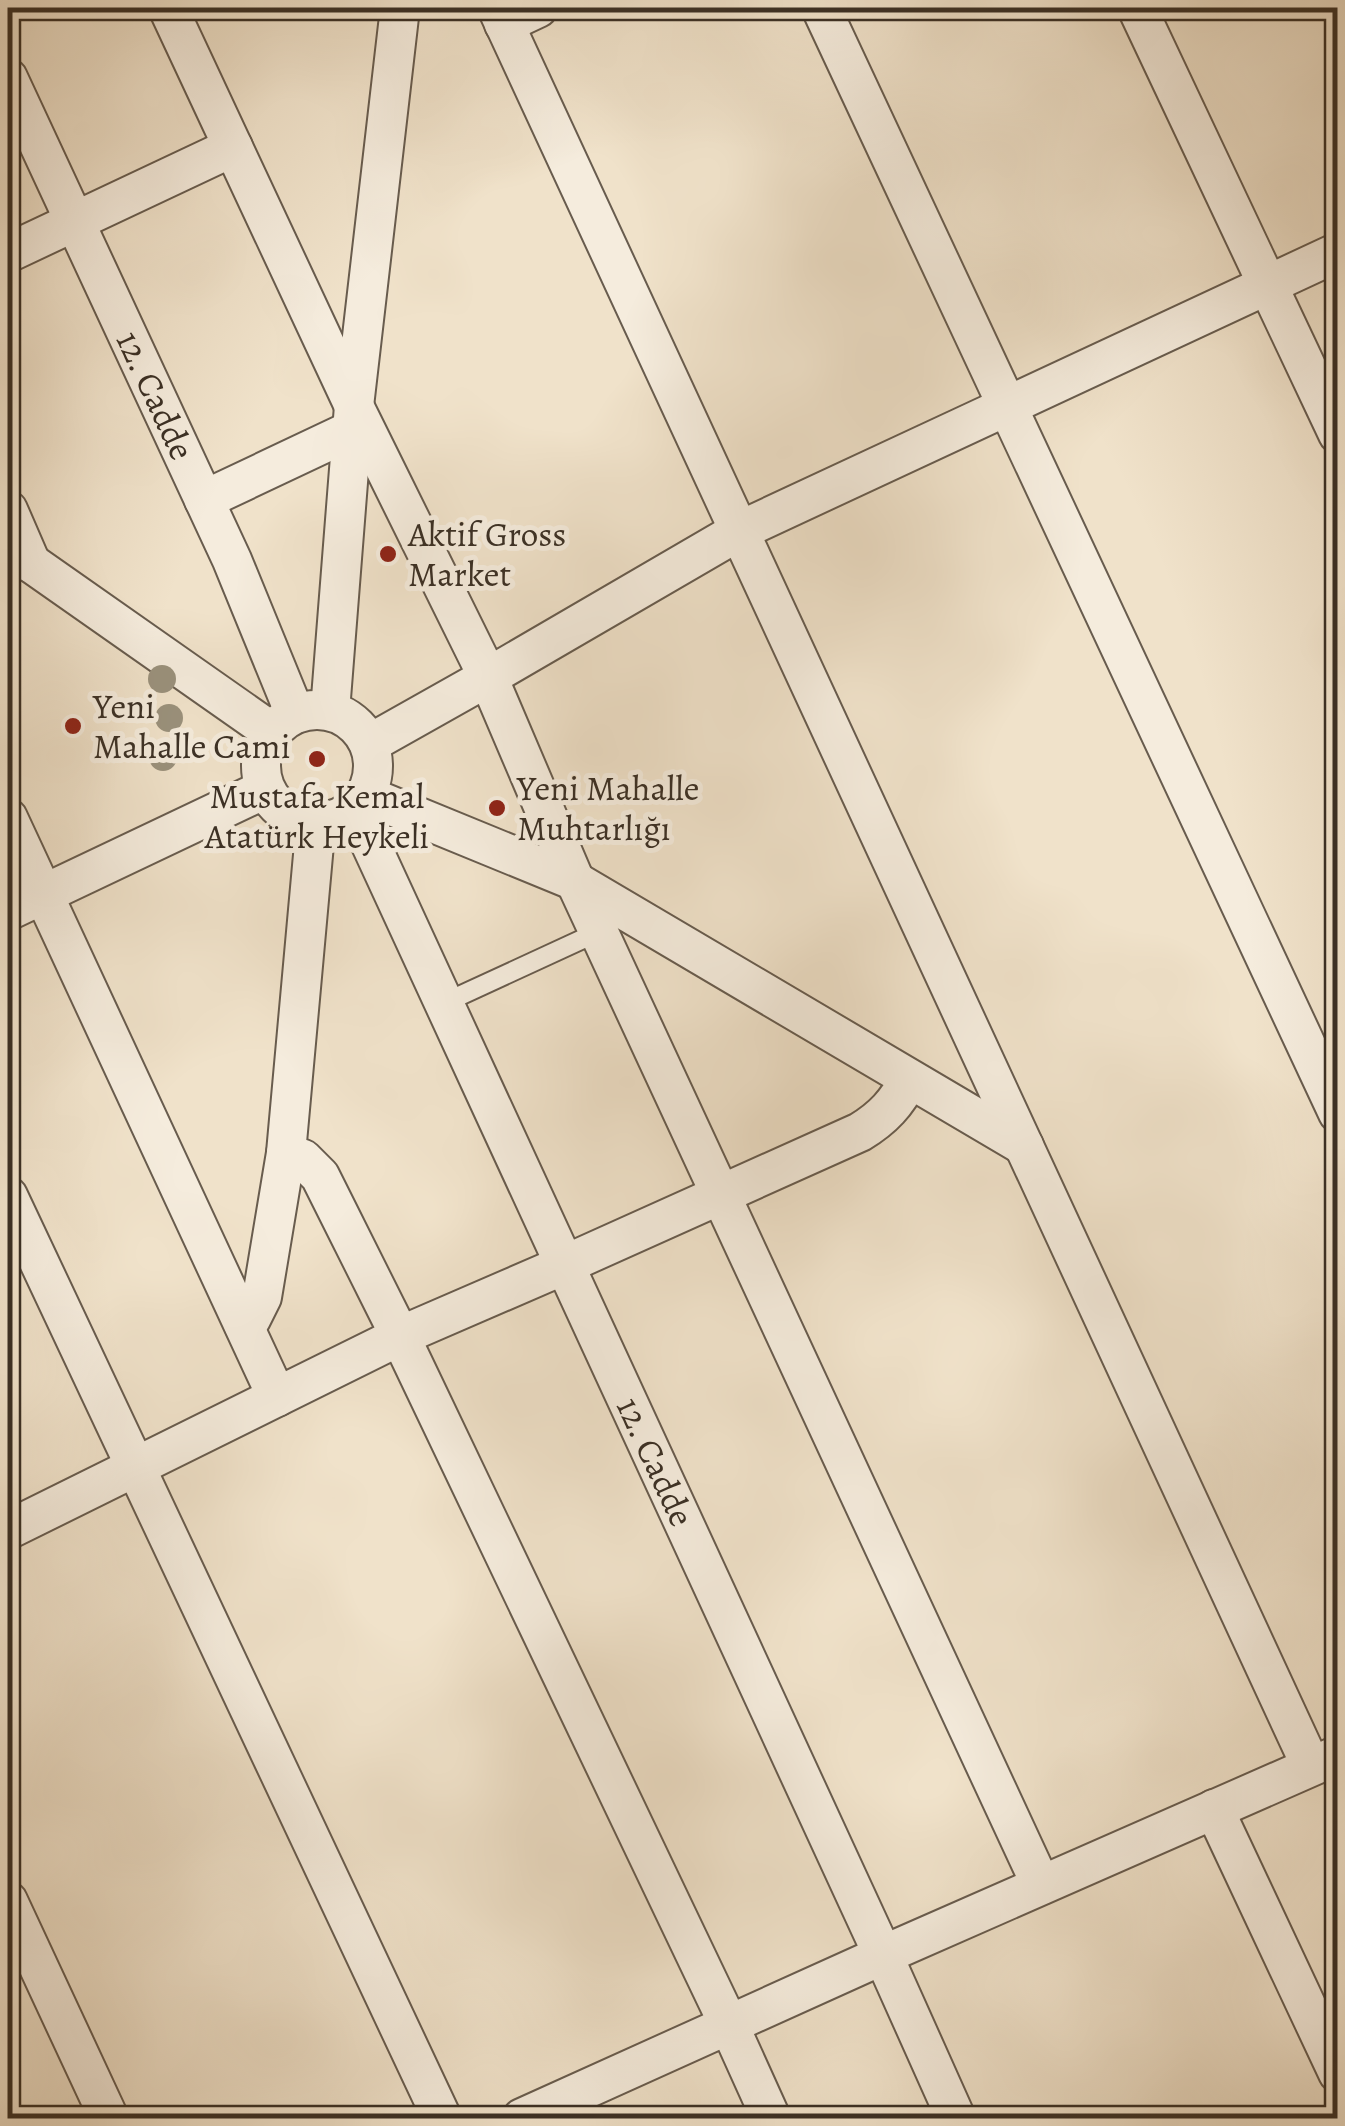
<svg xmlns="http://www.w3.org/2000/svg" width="1345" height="2126" font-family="Alegreya,serif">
<rect width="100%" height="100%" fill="#f0e2ca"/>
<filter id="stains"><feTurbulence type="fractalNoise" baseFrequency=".002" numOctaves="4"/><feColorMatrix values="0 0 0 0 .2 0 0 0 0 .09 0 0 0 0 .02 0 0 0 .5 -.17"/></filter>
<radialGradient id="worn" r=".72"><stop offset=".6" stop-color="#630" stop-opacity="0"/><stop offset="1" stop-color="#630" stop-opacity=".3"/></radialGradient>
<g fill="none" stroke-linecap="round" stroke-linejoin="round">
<defs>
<path id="service" d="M444,1003L598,932"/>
<g id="minor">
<path d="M168,8L354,406L488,677L575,881L1041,1885"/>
<path d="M497,8L1311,1766"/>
<path d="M821,8L1338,1113"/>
<path d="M1137,8L1338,434"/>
<path d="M504,24L538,8"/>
<path id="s1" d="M8,78L232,560L295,714"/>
<path d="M8,253L233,147"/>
<path d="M204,500L352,430"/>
<path d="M8,510L31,563"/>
<path d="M8,549L31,563L272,732"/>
<circle cx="317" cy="766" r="56"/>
<path d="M330,711L354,406L400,8"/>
<path d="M369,744L488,677L739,531L1338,252"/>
<path d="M365,795L575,881L1024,1146"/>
<path id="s2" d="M354,808L883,1955L956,2118"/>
<path d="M8,818L277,1397"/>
<path d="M8,911L265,789"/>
<path d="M286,1153L303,1159L320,1176L400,1336L729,2025L771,2118"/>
<path d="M8,1196L442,2118"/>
<path d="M244,1325L251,1319L262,1297L286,1153L316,822"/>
<path d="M8,1530L400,1336L564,1265L860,1132C883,1118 897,1103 909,1079"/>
<path d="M1214,1809L1338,2073"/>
<path d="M8,1901L109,2118"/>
<path d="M522,2118L883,1955L1338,1755"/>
</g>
</defs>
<use href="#service" stroke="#685c4e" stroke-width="22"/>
<use href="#minor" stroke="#685c4e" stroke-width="42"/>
<use href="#service" stroke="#f5ecdd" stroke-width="18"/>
<use href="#minor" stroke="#f5ecdd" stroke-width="38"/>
</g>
<g fill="#9a917c">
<circle cx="162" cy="679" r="14"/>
<circle cx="169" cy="718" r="14"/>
<circle cx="163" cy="757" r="14"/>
</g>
<g fill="#8f2418" stroke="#f5ecdd" stroke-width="4">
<circle cx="388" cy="554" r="10"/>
<circle cx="73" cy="726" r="10"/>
<circle cx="317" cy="759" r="10"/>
<circle cx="497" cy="808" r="10"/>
</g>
<g text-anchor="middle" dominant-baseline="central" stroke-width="10" stroke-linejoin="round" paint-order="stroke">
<g font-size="35" fill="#3b3025" stroke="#f5ecdd">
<text stroke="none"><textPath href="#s1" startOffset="350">12. Cadde</textPath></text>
<text stroke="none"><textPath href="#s2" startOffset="720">12. Cadde</textPath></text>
</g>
<g font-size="35" fill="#3b3025" stroke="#f5ecdd" text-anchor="start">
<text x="408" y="534">Aktif Gross<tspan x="408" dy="40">Market</tspan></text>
<text x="93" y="706">Yeni<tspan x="93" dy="40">Mahalle Cami</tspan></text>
<text x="517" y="788">Yeni Mahalle<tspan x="517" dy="40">Muhtarlığı</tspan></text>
<text x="317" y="796" text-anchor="middle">Mustafa Kemal<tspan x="317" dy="40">Atatürk Heykeli</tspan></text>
</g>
</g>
<rect width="1345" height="2126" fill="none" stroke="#f0e2ca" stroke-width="40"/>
<rect x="10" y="10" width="1325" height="2106" fill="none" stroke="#3b3025" stroke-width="5"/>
<rect x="20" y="20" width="1305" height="2086" fill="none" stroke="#3b3025" stroke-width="2.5"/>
<rect width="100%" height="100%" filter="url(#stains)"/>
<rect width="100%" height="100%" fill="url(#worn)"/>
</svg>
